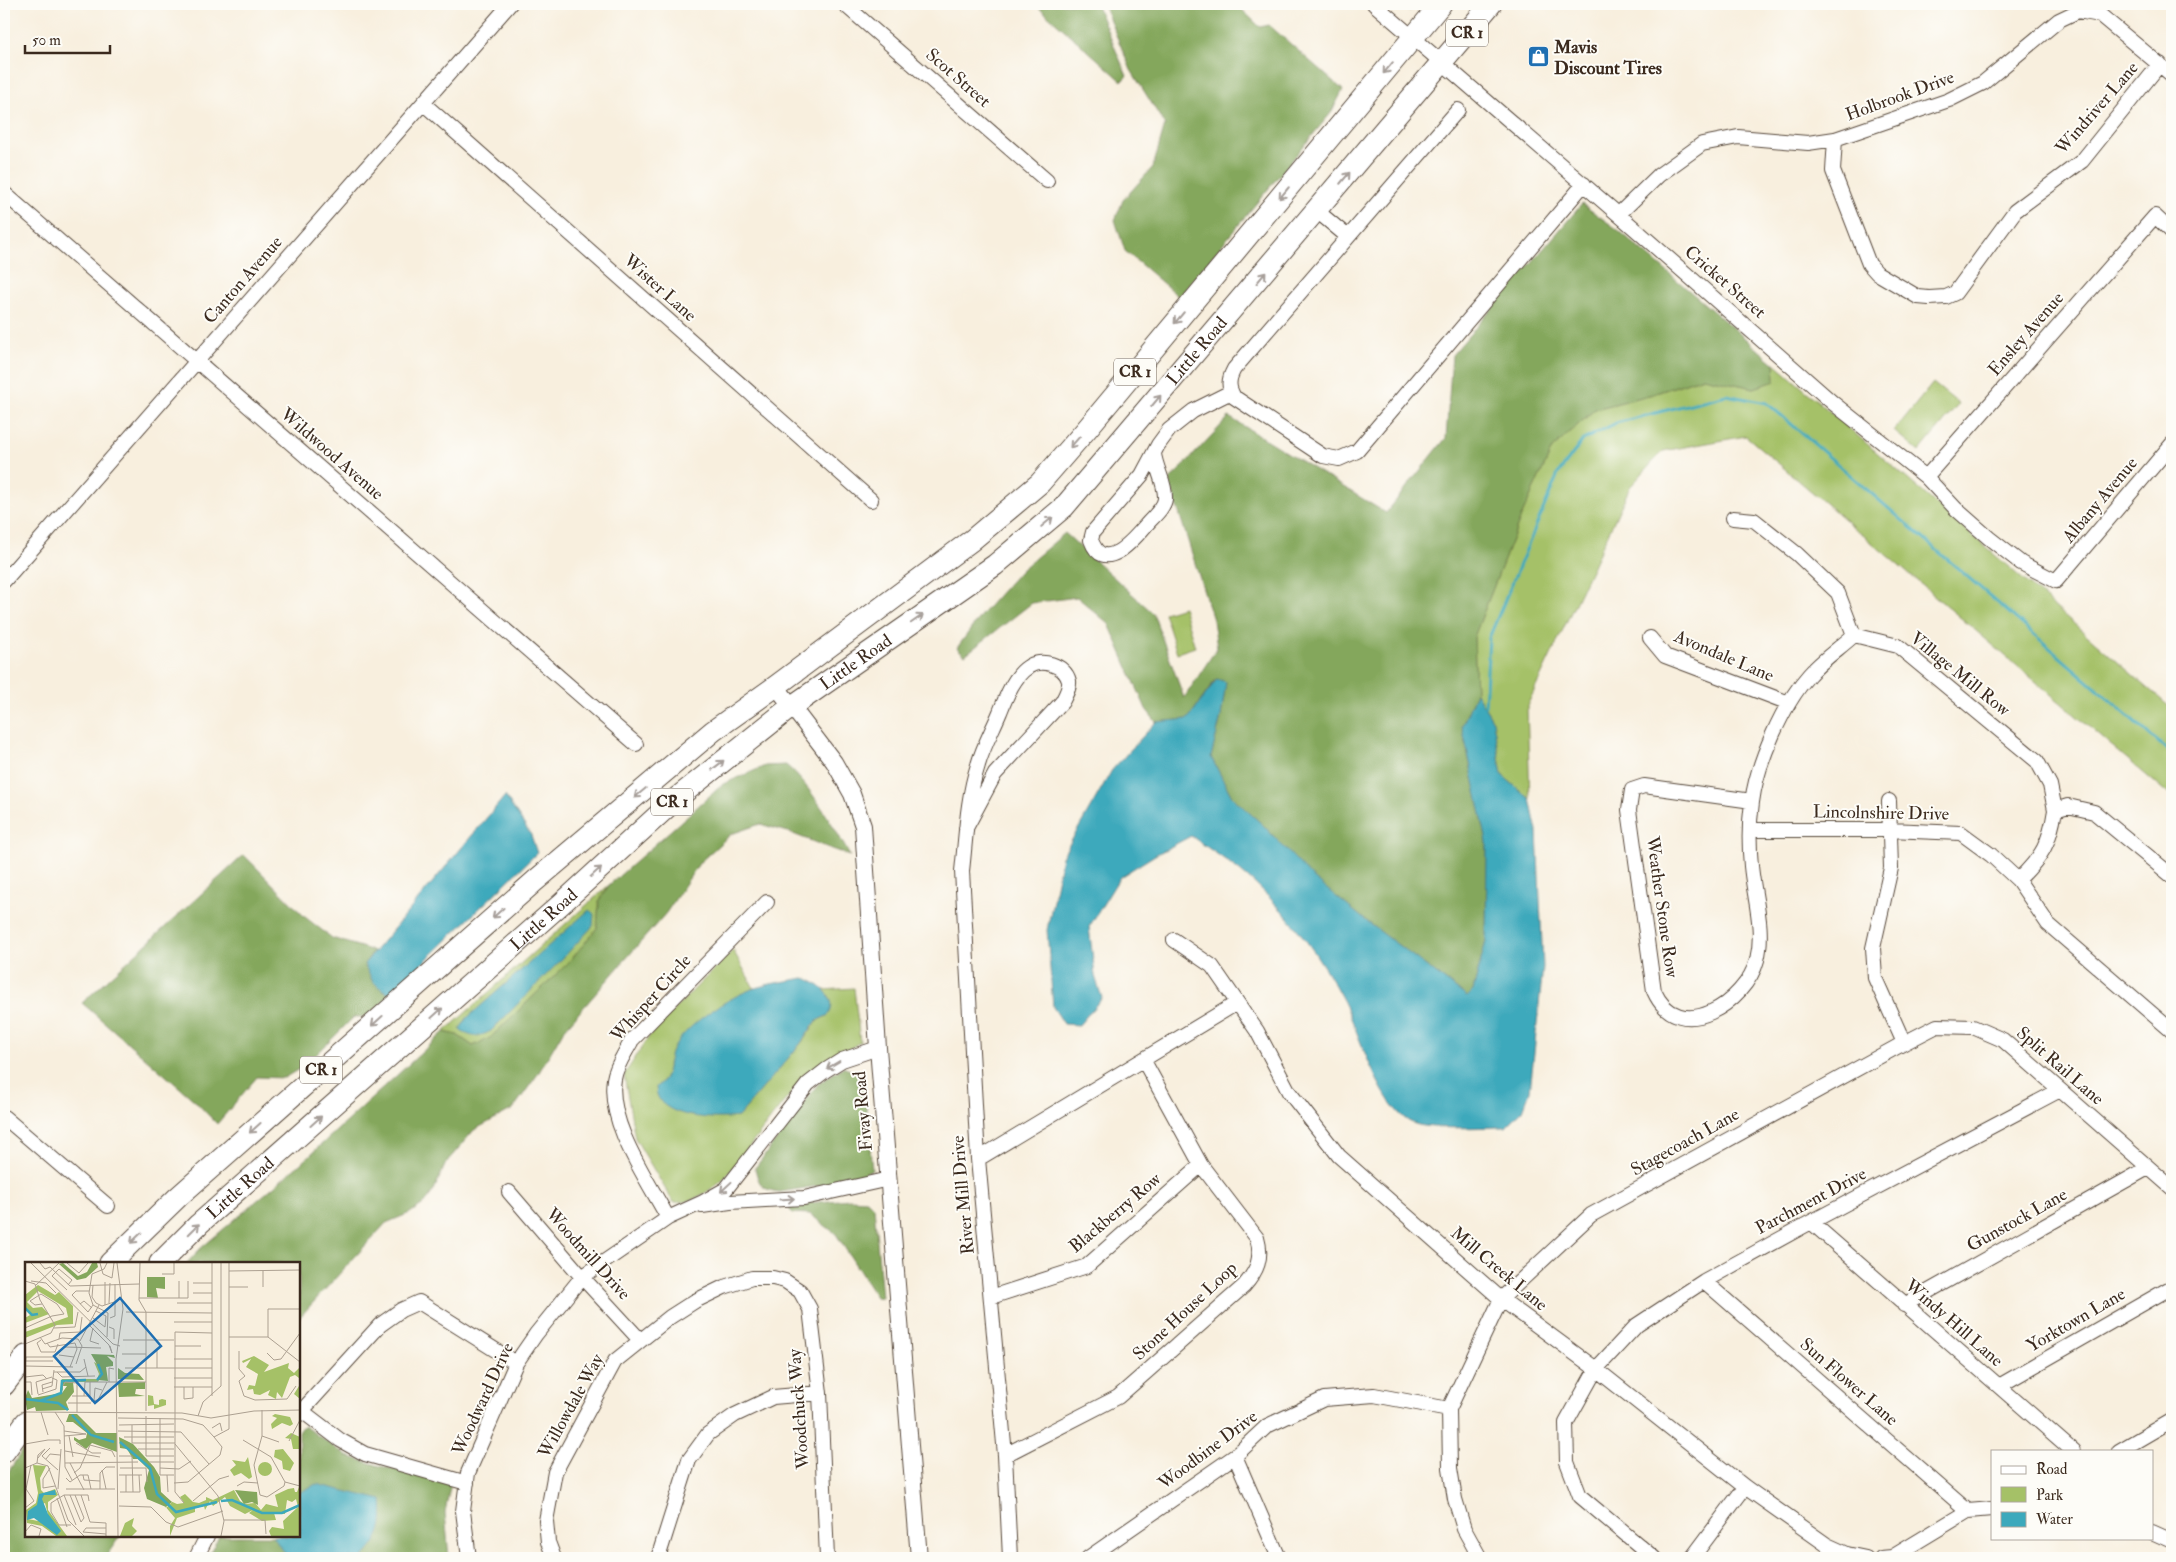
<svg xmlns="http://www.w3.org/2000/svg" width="2176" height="1562" font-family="'IM FELL Double Pica',serif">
<rect width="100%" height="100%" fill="#fdfcf7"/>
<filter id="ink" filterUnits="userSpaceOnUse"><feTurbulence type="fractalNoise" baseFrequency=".02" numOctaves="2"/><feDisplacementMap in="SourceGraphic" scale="10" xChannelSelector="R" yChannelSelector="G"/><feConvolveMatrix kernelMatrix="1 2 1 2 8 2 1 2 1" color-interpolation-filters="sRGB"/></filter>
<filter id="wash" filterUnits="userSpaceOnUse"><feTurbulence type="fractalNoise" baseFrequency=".0096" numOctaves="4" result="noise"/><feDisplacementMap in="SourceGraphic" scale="20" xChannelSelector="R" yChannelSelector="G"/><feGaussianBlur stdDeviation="1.12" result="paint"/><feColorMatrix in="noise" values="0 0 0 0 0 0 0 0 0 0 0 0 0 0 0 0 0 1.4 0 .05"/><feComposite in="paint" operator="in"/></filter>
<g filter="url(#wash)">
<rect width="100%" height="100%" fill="#f8efde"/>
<path fill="#a5c167" stroke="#707642" d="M1774,363L2172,709V797L1746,436L1663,451L1630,487L1527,706L1530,799L1502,775L1493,721L1476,693L1474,637L1520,519L1552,449L1595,409L1653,394L1703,377L1754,388L1775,381Z
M1933,383L1959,404L1919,452L1894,431Z
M1183,607L1195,647L1177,653L1164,613Z
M609,885L599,902L597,928L569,963L490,1038L473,1046L457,1035L444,1032Z
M733,950L754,988L732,999L668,1063C670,1074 665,1080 656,1087L676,1112L738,1117L802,1042L818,1020L827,1016L831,999L823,990L854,988L860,1042C841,1055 820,1063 803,1080C773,1112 750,1149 721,1182C708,1191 690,1205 673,1202L635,1138L624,1075L652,1032Z"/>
<path fill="#84a75c" stroke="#60683d" d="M1035,4H1096L1127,76L1122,81Z
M1103,4H1236L1260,27L1269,25L1343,90L1331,113L1179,297L1125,251L1115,220L1123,200L1153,167L1165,125L1131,70Z
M1394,4H1416L1411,10H1404Z
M1582,204L1617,229L1774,363L1775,381L1754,388L1703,377L1653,394L1595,409L1552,449L1520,519L1474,637L1476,693L1462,726L1487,842L1486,941L1473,991L1467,997L1365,920L1310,876L1263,825L1232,797L1211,757L1221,716L1226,682L1216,679L1188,719L1156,722L1146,709L1109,624L1077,597L1032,603L965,655L957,648L981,615L1021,570L1065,533L1153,613L1184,698L1217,648L1213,620L1169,481L1229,417L1386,513L1446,438L1452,355Z
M786,765C811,786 835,828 850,856L788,832L760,824L731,834L700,862L666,913L563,1031L538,1074L513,1109L474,1130L446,1163L434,1190L425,1203L410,1213L386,1223L299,1318V1263H187L200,1249L299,1165L444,1032L457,1035L473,1046L490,1038L569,962L597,928L599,901L609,885L723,784L765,766Z
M244,855L305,917L332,938L374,951L364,964L373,982L390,995L368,1017H354L306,1065L284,1078L257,1077L217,1124L195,1101L82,1003Z
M843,1067L857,1073L864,1082L872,1169L855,1180L780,1192C762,1190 759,1185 755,1168L818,1084Z
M850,1199L867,1200L874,1207L882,1298L876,1297L836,1234L810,1214L792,1213L787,1205Z
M304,1426L347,1456L380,1466L451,1483L445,1512L449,1558H210V1553L219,1536H299V1429Z
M26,1445V1536H120L105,1558H4V1478Z"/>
<path fill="#3ca9bc" stroke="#3c6a6d" d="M1217,679L1226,682L1221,716L1211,757L1232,797L1263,825L1311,876L1365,920L1467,997L1473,991L1486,941L1487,842L1462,726L1476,693L1493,721L1502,775L1530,799L1537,831L1543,967L1530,1091L1523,1110L1506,1127C1485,1127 1433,1130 1415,1124C1381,1113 1359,1032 1344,1002C1321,958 1292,917 1255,884C1236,866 1212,851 1191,836L1155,855L1120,877L1089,927L1095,976L1102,998L1079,1025L1064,1024L1053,1007L1047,930L1062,857L1112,770L1156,722L1188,719Z
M505,796L531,835L537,853L390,995L373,982L364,964Z
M589,910L594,914L593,926L560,961L491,1031C479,1037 471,1039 460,1029L467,1018Z
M804,978C815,981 836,995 831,1010C829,1018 821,1017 817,1021C810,1028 806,1036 801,1043C780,1068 759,1093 738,1117C715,1120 655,1119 656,1087C674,1074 664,1063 674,1047C688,1023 729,997 755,988C770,983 788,981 804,978Z
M316,1484L382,1500C384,1527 381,1538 362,1558H289L272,1536H299V1493Z"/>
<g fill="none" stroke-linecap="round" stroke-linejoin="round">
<path stroke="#3ca9bc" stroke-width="3" d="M1485,706L1489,638L1558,474L1583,440L1616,423L1726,395L1767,403L2172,754"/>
</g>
</g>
<g filter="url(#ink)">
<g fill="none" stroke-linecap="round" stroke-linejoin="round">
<defs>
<path id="minor" d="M844,4L1047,181
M1374,4L1634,228L1833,403L1926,477L1956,509L1989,538L2021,563L2056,581L2172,444
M424,104L871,500
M1458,110L1234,369C1228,380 1228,387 1234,397L1323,456L1339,459L1357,451L1584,184
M1835,139L1833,171L1869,264L1877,273L1918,297L1929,298L1946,297L1955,293L2015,211L2082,161L2160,64
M4,193L636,744
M1317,211L1348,237
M1619,214L1659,175L1702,144L1738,137L1808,143L1835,139L1949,100L1983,83L2059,20L2078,11L2100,15L2172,75
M1154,454C1156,469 1166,484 1165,499C1164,508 1153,517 1147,524C1134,539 1104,576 1091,540L1093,532L1142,475L1158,445L1169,430L1193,411L1231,392
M1926,477L2155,216L2172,232
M1733,518L1754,520L1797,554L1838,593L1854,635L1898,646L2037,761L2050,785L2055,810L2068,806L2094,812L2172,876
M4,581L510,4
M1650,638L1665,656L1789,703
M1752,801L1644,786L1632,790L1629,810L1654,991C1679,1047 1746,1002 1757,960C1765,929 1754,898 1751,866C1749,845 1749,823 1752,802C1757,763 1783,704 1809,675C1822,660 1840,648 1854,635
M1889,801L1891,868L1873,948L1875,978L1904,1043
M966,828L995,774L1062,702C1065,696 1070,688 1069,681C1065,664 1040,658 1028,667C1014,676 1006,697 1000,712C993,729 983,747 978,765C967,799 966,836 962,871L978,1159L1005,1455L1010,1558
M1750,830H1890L1961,833L1991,855L2018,880L2048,924L2172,1031
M2018,880C2042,857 2050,843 2055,810
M1174,940L1212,966L1257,1031L1289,1092L1339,1156L1501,1299L1596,1369L1745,1487L1827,1545L1847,1554L1866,1558
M4,1117L108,1206
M978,1159L1237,1003
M509,1192L582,1277L640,1340
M702,1206L730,1202L804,1198L889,1179
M668,1218C647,1179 607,1123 614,1079C616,1065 626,1052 632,1040L767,902
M1811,1222L2073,1451
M1704,1281L1968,1511
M991,1297L1087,1266L1201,1165
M1904,1305L2148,1168
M1999,1386L2172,1287
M302,1411L340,1440L365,1454L467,1483
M299,1414L380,1325L401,1310L419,1302L516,1363
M2119,1451L2172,1420
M1005,1455L1118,1397L1244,1286C1257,1271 1263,1258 1257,1238L1201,1165L1144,1061
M1235,1456L1279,1558
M2152,1532L2172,1541
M196,1558L207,1536
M469,1558L463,1511L468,1473L516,1363L536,1334L582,1277L668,1218L703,1202L726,1189L808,1084L826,1070L842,1060L878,1048
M554,1558L548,1542L546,1521L555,1472L615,1361L670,1317L695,1301L724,1287L752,1278H773L785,1281L800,1291L810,1309L820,1393L827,1558
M658,1558L689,1460L708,1434L735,1415L773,1397L820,1393
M1088,1558L1235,1456L1267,1426L1324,1399L1374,1395L1449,1409
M1480,1558L1464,1529L1455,1499L1450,1468L1449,1409L1501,1299L1591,1215L1904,1043L1937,1026L1973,1027L2003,1040L2172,1188
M1654,1558L1580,1496L1567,1462L1566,1423L1596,1369L1637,1325L1704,1281L1811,1222L2060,1090
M1692,1558L1745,1487
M1881,1558L1892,1557L1968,1511L1992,1509"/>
<path id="tertiary" d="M776,686L834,762L852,794L863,826L878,1048L919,1558"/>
<g id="primary">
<path d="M110,1263L178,1197L535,881L713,731L776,686L972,540L1040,483L1086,430L1441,4"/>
<path id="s1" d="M160,1263L199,1224L560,905L677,798L791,707L995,565L1064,507L1491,4"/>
<path d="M4,1385L26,1356"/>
<path d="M4,1452L26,1422"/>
</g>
</defs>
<use href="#minor" stroke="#57483b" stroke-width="16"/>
<use href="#tertiary" stroke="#57483b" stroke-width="18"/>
<use href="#primary" stroke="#57483b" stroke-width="23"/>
<use href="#minor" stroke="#fff" stroke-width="14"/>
<use href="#tertiary" stroke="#fff" stroke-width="16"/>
<use href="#primary" stroke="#fff" stroke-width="21"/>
</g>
<defs><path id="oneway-shaft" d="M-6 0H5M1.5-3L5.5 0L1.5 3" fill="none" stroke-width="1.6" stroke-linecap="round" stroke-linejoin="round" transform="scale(1.25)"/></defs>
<g stroke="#a79f9a">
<use href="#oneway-shaft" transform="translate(1388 68) rotate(130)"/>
<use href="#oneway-shaft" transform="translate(1345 178) rotate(-50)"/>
<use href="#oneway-shaft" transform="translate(1284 193) rotate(130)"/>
<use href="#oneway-shaft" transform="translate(1261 278) rotate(-50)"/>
<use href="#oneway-shaft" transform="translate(1179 318) rotate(130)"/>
<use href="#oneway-shaft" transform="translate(1156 401) rotate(-50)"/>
<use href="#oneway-shaft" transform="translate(1075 442) rotate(131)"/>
<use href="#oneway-shaft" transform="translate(1047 522) rotate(-40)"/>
<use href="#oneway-shaft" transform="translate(917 619) rotate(-35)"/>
<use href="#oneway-shaft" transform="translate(718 765) rotate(-38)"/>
<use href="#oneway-shaft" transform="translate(640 793) rotate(140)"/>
<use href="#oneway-shaft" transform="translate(596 872) rotate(-42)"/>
<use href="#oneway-shaft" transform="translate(498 913) rotate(138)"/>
<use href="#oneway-shaft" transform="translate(437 1013) rotate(-42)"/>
<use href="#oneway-shaft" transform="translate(377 1021) rotate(138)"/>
<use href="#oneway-shaft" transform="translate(833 1065) rotate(149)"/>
<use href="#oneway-shaft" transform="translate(316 1121) rotate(-42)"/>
<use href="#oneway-shaft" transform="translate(255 1128) rotate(138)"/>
<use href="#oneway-shaft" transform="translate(726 1187) rotate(137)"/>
<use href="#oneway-shaft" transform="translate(787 1199) rotate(-4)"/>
<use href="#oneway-shaft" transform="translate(194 1229) rotate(-45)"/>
<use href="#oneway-shaft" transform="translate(136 1238) rotate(136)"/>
</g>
</g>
<defs>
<symbol id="shop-square" viewBox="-11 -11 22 22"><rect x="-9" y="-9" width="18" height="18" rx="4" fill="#1f6fb2" stroke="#fdfcf7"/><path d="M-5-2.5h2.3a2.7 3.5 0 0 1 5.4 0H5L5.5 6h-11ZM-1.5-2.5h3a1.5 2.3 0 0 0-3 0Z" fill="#fff"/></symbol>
</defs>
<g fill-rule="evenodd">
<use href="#shop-square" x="1526" y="44" width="25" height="25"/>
</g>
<g text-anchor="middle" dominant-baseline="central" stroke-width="4" stroke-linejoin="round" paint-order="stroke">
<g fill="#fdfcf7" stroke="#75695f" stroke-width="1">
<rect x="1446" y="19.5" width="42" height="27" rx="4"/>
<rect x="1114" y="358.5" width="42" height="27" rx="4"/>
<rect x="651" y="788.5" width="42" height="27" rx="4"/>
<rect x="300" y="1056.5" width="42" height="27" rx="4"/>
</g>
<g font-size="16" font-weight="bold" fill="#3b2a1e">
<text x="1467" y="33">CR 1</text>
<text x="1135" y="372">CR 1</text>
<text x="672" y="802">CR 1</text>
<text x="321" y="1070">CR 1</text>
</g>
<g font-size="18" font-weight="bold" fill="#3b2a1e" stroke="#fdfcf7" text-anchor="start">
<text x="1554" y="47">Mavis<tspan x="1554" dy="21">Discount Tires</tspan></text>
</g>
<g font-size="18" fill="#3b2a1e" stroke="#fdfcf7">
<text transform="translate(958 78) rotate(41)">Scot Street</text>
<text transform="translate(1900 96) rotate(-20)">Holbrook Drive</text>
<text transform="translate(2097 108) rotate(-49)">Windriver Lane</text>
<text transform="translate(243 280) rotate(-49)">Canton Avenue</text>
<text transform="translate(1725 282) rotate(41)">Cricket Street</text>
<text transform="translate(660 288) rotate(42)">Wister Lane</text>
<text transform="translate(2026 334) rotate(-49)">Ensley Avenue</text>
<text stroke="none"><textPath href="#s1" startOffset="1385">Little Road</textPath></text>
<text transform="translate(332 454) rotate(41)">Wildwood Avenue</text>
<text transform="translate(2100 500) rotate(-50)">Albany Avenue</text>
<text transform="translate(1724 656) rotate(23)">Avondale Lane</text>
<text stroke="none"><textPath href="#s1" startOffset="920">Little Road</textPath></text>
<text transform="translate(1960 674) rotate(39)">Village Mill Row</text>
<text transform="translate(1881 813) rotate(1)">Lincolnshire Drive</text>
<text transform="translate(1662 907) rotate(82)">Weather Stone Row</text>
<text stroke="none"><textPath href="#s1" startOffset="515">Little Road</textPath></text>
<text transform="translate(651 998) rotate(-48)">Whisper Circle</text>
<text transform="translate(2060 1066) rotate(41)">Split Rail Lane</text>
<text transform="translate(863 1111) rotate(-95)">Fivay Road</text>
<text transform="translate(1685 1142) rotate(-29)">Stagecoach Lane</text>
<text stroke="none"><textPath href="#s1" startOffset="110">Little Road</textPath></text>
<text transform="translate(963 1195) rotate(-95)">River Mill Drive</text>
<text transform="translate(1811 1201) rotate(-28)">Parchment Drive</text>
<text transform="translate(1115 1213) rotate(-40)">Blackberry Row</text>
<text transform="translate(2017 1220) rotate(-29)">Gunstock Lane</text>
<text transform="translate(588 1254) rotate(48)">Woodmill Drive</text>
<text transform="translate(1499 1269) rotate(40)">Mill Creek Lane</text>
<text transform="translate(1185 1311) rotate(-43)">Stone House Loop</text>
<text transform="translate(2076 1320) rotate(-30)">Yorktown Lane</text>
<text transform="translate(1954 1323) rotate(41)">Windy Hill Lane</text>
<text transform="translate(1849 1382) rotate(41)">Sun Flower Lane</text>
<text transform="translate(483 1399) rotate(-65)">Woodward Drive</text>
<text transform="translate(571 1406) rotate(-61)">Willowdale Way</text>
<text transform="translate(799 1409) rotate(-94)">Woodchuck Way</text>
<text transform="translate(1208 1450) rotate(-37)">Woodbine Drive</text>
</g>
</g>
<g transform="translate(25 1262)">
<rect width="275" height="275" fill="#f8efde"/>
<path d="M13,23L30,33L34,30L48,44V62L32,63L0,76V70L43,55L41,46L13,29L2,40L8,46L17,45L24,52L0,61V56L5,53L0,47V33ZM229,94L244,103L239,110L264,101L263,106L269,111L275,105V137L269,132L274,124V116L270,113L265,115L257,136L252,130L251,137L243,133L245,128L235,133L229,132L228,127L222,128L224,123L230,124L233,112L221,105L226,97L218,101L217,99ZM69,100L75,103L78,111L73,120H38V128L35,130L37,117H72L74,112ZM123,133L128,134L129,142L134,143V138L137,137L141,138V143L129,147V143L123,144ZM250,152L265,155L268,162L265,164L257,161L247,167L246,162L252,156L247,154ZM266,171L275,175V187H268L266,177L260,176ZM258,187L269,201L265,209L258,207L257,199L249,195L250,188ZM223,195L227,215L224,217L216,211L209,214L205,208L211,203L207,198L220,200ZM233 207a7 7 0 1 1 14 0a7 7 0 1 1-14 0ZM8,203L21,204L15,216L16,228L19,231L30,227L33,233L23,240V248L42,274H31L17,264L2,261L1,248L11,241L13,231ZM20,241L23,253L13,259L3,257V249ZM274,225L275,274H246L244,269L247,265L259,267L258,259L273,245L271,237L267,240L262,238L260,252L249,251L251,258L237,259L224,251L228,248L220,252L205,244L200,235L188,244L185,239L180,248L179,244L170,246V250L152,256L145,274V264L150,256L139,243L141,246L147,240L143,238L152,242L159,241L155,235L160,232L168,240L174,241L181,238V235L188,238L209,228L215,239L220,242L230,241L236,248L241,242L253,245L250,233L263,227L269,226L270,230H272ZM109,256L107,264L112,269L107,274H95L100,261Z" fill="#a5c167" fill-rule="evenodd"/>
<path d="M38,1L53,14L62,10L67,1H72L73,5L61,16L52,18L34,2ZM122,15H140V27L131,26L133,36L122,35ZM66,92L89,93L90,96L82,94L88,100V104L81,105L83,119L73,118L77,111ZM93,106L100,111L114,112L119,118L93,117ZM37,120H48L49,130L41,140L44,148L11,149L10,145L2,148L0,136L3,128L7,136L37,131L42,124H37ZM120,120V127H111L110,132L120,134L94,135L93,121ZM44,152H52L71,171H92V190L67,181L61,187L49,178V175L54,178L61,176L62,171L48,160H41ZM94,175L108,182L129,205L135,215L136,230L147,240L141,245L122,237L119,226L124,208L113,197H108L102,187L95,186ZM210,228L232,230L233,243L227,240L219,242Z" fill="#84a75c"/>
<path d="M30,228L31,233H19L17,237L23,252L36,269L32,273L9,256L2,258L3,249L12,243L14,232Z" fill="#3ca9bc"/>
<path fill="none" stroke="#3ca9bc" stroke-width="2.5" d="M0,46L7,53L13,52M72,118L77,112L73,102M0,137L33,141L43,148M15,139L36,131L37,119L61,118M47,153L66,173L89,180M95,180L125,206L132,232L151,250L192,240M196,239L207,238L237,251H257L275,243"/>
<path fill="none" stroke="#aca091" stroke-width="1" d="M6,1L88,82L95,84M15,1L20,7L25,5L45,24L114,22M42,1L54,11L63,1M75,1L78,12L87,16L89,1M82,1L79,7L67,12L64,31L68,43L83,51L82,75M92,1L98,47L91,97L93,274M115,1L114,38L121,50V149M187,1V134M238,8V25M204,9L275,8M137,12H149V1M0,19L10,22L15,38L30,63L26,71L0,82M6,19L21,21L31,31M168,21H187M68,23L67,35L71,41L77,44L89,40M10,24L34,1M204,25H223M42,28L27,14L34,7L47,18L43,23M64,29H51L47,33L63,50L68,43M168,31H187M114,36H163V19M154,36V19M84,41L85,21M152,41H187M17,42L10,43L5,39L16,32L32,42L39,52L27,54M55,42L59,39L67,46M80,43V20M101,50L187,51M68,56L80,65L81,54L71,49M85,56L90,54V22M149,60H187M63,62L84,83L87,91L85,84M84,65L89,67V77M0,66L27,54M29,66L50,65L53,50M68,66L65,79L74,82M15,75L20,82L37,76L53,77L57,84L51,102M204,75H243M243,75V47H275M243,75L275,100M34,77L35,71L55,70L57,55M16,78L12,81L16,90H30L33,82M98,78H149M55,79L74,43M22,81L25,85L50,81L52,87L45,105M150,84H176M214,89V107L220,114L214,119M242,91L249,98L256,97L275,71M97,92H121M34,93L49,95M59,97L63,114M149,97H187M0,99H28M0,104L1,95H29L40,85L76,86M0,104L48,105M100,106H187M132,106V89M29,110H55L61,105M32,110L37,115L70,114M0,115L18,113L22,117M149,116H187M214,119L219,134L230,138L262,137L271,124M0,120H6L7,133M84,120V106L89,107M38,124L40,120L52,121V150M149,125H187M159,125V137L168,136V125M17,127L27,124L29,108M18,130L17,123L27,120M13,132L11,120L27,115M13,133L31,127L32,118L27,116M47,134H65V120M59,134L60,120H121M66,139L73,138L82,120M69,139L70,126L77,128M43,141H66M237,148V174L229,203L235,233L242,235L259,224L260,220M0,150L157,151L186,156L229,149L275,148M16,150L23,173M30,150L39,164L40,205L47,218M121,154V194H149M173,154L178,140L196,124V1M93,156L158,157L178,163L189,175L197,185L195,193L163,220L149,221M135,156V213H149M94,163L149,162M107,163V181H150M187,166L195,161L197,169M39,169L61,172M93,169L156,170L184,202M39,174L61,172M44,174L48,195M237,174L254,180M99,175H149M189,175L204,167V1M218,178L246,195L260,220M264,179L275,158M51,181L67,191H76M0,182L23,178H35V182M150,182L193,234L199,259L196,274M25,186L17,194L33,208M113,187H149M40,189L75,195M94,194H107L108,230M21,197L25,192L35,193M124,200H149M12,201L13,193L20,187L13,196M40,201L113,200M45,201L59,228M0,206L12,201L23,204L43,258L59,274M25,206L18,217V226L30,224M95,206H121L122,220M135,206L154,207L166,199M77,208L81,227M49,211L55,206L65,183L87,189L90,195M58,213L59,218L75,219M94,213H117M101,213V230M142,213L143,230M41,216L45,220L55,213H63L66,227M260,220L275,224M212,224L219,220L233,221M33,227L36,187M41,227H90M75,227V211L81,205H90M95,230H115L114,213M39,233L51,263M45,233L56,260L59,256L50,233M56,233L65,260L81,261V274M32,236L42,265M168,239L194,217L204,214M159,241L150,230V70L187,71M94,244L126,245L141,260L153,265L198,249M0,246L9,239L1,227L6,203M199,258H240L241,272M46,263H34L26,250V241L39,233H63L64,239M0,270L6,263L16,267L14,274M58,270L61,266H81M58,270L81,272"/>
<path fill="#1f6fb2" fill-opacity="0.15" stroke="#1f6fb2" stroke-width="2.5" d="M95,36L136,84L70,141L29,94Z"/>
<rect width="275" height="275" fill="none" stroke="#3b2a1e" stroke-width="2.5"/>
</g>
<rect width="2176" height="1562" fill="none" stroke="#fdfcf7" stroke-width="20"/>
<rect x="1991" y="1450" width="162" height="90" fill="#fdfcf7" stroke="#afa8a0"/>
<rect x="2001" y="1466" width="25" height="8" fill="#ffffff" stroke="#afa8a0"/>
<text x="2036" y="1474" font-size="15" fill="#3b2a1e">Road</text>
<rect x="2001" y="1487" width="25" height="15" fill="#a5c167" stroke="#afa8a0"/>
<text x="2036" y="1500" font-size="15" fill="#3b2a1e">Park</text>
<rect x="2001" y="1512" width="25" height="15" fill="#3ca9bc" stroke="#afa8a0"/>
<text x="2036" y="1524" font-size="15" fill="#3b2a1e">Water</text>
<path d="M25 45v8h85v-8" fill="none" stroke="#3b2a1e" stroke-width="2.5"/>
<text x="32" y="45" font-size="15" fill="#3b2a1e" stroke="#fdfcf7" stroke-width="4" paint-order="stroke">50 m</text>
</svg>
